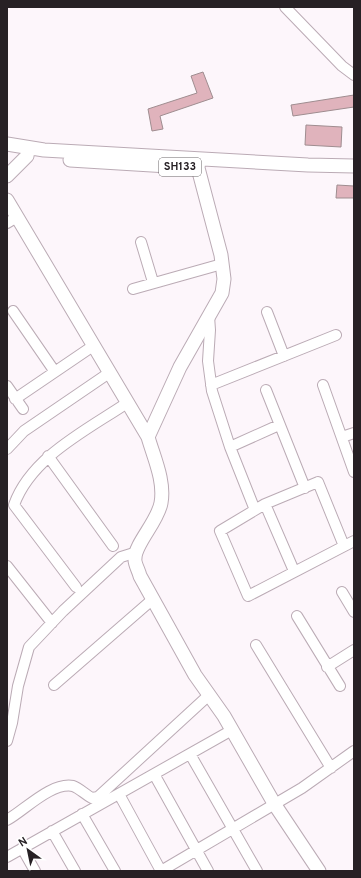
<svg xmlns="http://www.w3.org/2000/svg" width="361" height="878" font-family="Overpass,sans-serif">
<rect width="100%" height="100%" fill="#fdf6fb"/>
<path fill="#e0b3bc" stroke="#9f8d90" d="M203,72L213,98L160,116L163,129L152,131L148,109L197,93L191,76Z
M354,95V107L293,116L291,105Z
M306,125L342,127L341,147L305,145Z
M337,185L354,186V198H336Z"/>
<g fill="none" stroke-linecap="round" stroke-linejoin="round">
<defs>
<path id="minor" d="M285,7L342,66L354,75
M7,223L17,217
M141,242L153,282
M133,289L222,264
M13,311L55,372
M267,312L284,356
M209,316L210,330L208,361L212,391L230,447L255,510
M211,385L336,335
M323,385L354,472
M7,386L23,409
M266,390L305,488
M15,399L93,346
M342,437L354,433
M230,447L279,425
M7,449L24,431L109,373
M48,456L113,546
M265,504L294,571
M344,546L318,482L265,504L220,531L248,596L354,541
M7,566L52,623
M76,587L14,505C31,457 87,430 127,403
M342,592L354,612
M297,616L340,686
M256,645L331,768
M327,667L354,650
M54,685L153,599
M7,741L12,723L18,686L29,647L63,611L121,557L137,552
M190,754L257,871
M154,774L208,871
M119,794L161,871
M82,814L115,871
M7,820C25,810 51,782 73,786C79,788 86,795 92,798L98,797L209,695
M52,831L75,871
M22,848L35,871
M7,857L232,730
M161,871L302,788L354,751"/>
<path id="major" d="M7,144L44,150L308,165L354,166
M199,159L198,168L221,255L224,279L222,293L180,367L148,437C154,458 165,481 161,503C158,521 135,544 135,558C134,563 139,571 140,576L195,675L224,716L275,805L319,871
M70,160L168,166
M7,176L27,156L28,149
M7,200L148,437"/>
</defs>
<use href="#minor" stroke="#bbabb5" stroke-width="12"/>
<use href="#major" stroke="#bbabb5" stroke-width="15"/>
<use href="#minor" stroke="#fff" stroke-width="10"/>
<use href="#major" stroke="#fff" stroke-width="13"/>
</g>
<g text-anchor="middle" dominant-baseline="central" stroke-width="4" stroke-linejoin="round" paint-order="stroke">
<rect fill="#fff" stroke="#686466" stroke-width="1" x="159" y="158" width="42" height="18" rx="3"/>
<g font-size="11" font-weight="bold" fill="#272125">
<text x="180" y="167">SH133</text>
</g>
</g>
<rect width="361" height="878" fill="none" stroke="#272125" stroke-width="16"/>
<g transform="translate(28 850) rotate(327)" stroke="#ffffff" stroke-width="3" paint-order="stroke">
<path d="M0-3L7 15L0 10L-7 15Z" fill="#272125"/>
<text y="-6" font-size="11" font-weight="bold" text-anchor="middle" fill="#272125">N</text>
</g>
</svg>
